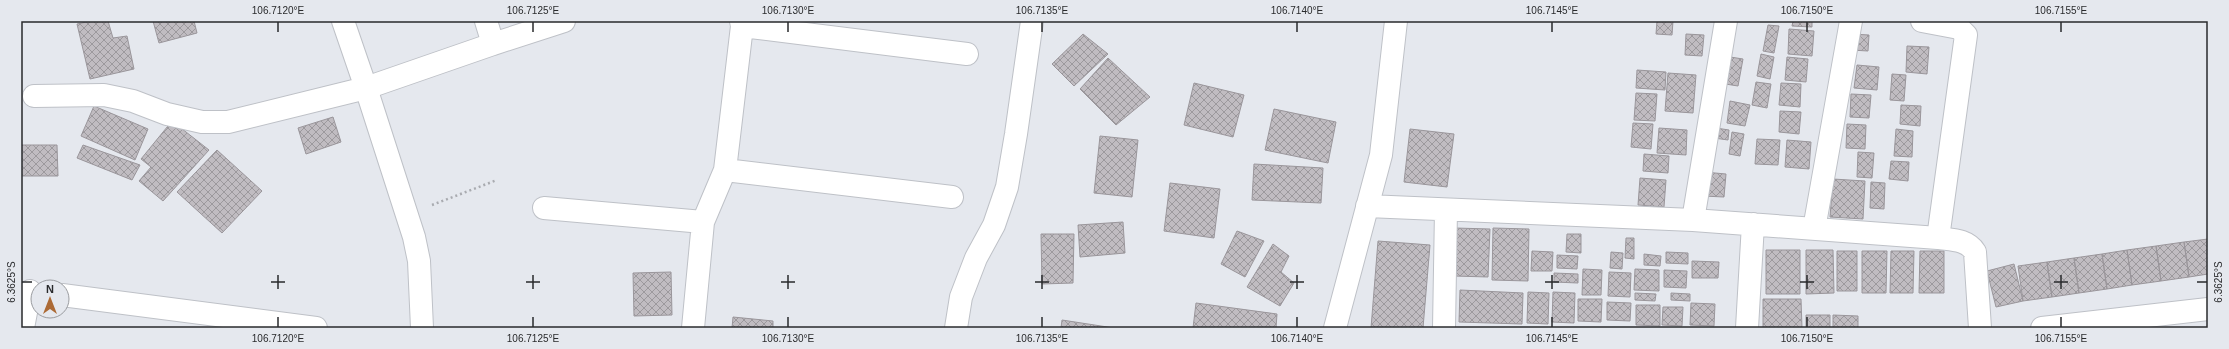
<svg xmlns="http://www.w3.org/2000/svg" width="2229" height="349" font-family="Arial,sans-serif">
<defs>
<pattern id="building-cross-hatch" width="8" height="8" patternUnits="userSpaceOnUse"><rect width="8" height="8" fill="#c0bcc1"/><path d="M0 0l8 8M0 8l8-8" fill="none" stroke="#9c999d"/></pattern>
</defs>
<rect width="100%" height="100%" fill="#e5e8ee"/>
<path fill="url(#building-cross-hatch)" stroke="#9a969b" d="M91,21H108L113,38L127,36L134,69L90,79L77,24Z
M153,21H194L197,33L159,43Z
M1657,21H1673L1672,35L1656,34Z
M1793,21H1812V27L1792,26Z
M1768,25L1779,26L1774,53L1763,51Z
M1789,29L1814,31L1812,56L1788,54Z
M1083,34L1108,54L1074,86L1052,64Z
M1686,34L1704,35L1702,56L1685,55Z
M1852,34L1869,35L1868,51L1851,50Z
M1907,46L1929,47L1927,74L1906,72Z
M1761,54L1774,57L1770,79L1757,76Z
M1724,56L1743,59L1738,86L1719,83Z
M1787,57L1808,59L1806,82L1785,80Z
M1108,58L1150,97L1116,125L1080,89Z
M1857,65L1879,67L1877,90L1854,88Z
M1637,70L1666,72L1665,90L1636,88Z
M1668,73L1696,75L1693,113L1665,111Z
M1892,74L1906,75L1904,101L1890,100Z
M1756,82L1771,84L1767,108L1752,105Z
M1194,83L1244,95L1233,137L1184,125Z
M1781,83L1801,84L1800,107L1779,105Z
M1636,93L1657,94L1655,121L1634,120Z
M1851,94L1871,95L1869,118L1850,117Z
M1730,101L1750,105L1745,126L1727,123Z
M1901,105L1921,106L1920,126L1900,124Z
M94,106L148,129L135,160L81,136Z
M1274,109L1336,122L1328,163L1265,150Z
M1780,111L1801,112L1799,134L1779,132Z
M333,117L341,142L306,154L298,128Z
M172,121L209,150L163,201L139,181L151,167L141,159Z
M1633,123L1653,124L1651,149L1631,147Z
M1847,124L1866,125L1865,149L1846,148Z
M1659,128L1687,130L1686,155L1657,153Z
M1716,128L1729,130L1728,140L1714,138Z
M1410,129L1454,134L1447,187L1404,182Z
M1896,129L1913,131L1912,157L1894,156Z
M1732,132L1744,134L1740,156L1729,154Z
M1100,136L1138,140L1132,197L1094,193Z
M1757,139L1780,140L1778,165L1755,164Z
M1787,140L1811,142L1809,169L1785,167Z
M21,145H57L58,176H21Z
M83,145L140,165L132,180L77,158Z
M217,150L262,191L222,233L177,192Z
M1858,152L1874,153L1872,178L1857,177Z
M1644,154L1669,156L1668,173L1643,171Z
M1891,161L1909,162L1908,181L1889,179Z
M1254,164L1323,168L1321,203L1252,200Z
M1704,172L1726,174L1724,197L1703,196Z
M1640,178L1666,180L1664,207L1638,205Z
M1833,179L1865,181L1863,219L1830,217Z
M1871,182L1885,183L1884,209L1870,208Z
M1170,183L1220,189L1214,238L1164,231Z
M1123,222L1125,253L1080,257L1078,225Z
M1455,228L1490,229L1488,277L1454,276Z
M1493,228L1529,229L1528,281L1492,280Z
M1237,231L1264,241L1245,277L1221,264Z
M1041,234H1074L1073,283L1042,284Z
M1567,234H1581V253L1566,252Z
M1626,238H1634V259L1625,258Z
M2208,239V274L2189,277L2184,242Z
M1378,241L1430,245L1423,328H1371Z
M2184,242L2189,277L2161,281L2156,246Z
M1273,244L1289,256L1281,272L1294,283L1280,306L1247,287Z
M2156,246L2161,281L2132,285L2127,250Z
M1766,250H1800V294H1766Z
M1806,250H1833L1834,293L1806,294Z
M2127,250L2132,285L2107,289L2102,254Z
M1532,251L1553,252L1552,271H1531Z
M1837,251H1857V291H1837Z
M1862,251H1887L1886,293H1862Z
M1891,251H1914L1913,293H1890Z
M1920,251H1944V293H1919Z
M1611,252L1623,253L1622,269L1610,268Z
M1666,252L1688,253V264L1666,263Z
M1644,254L1661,256L1660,266L1644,265Z
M2102,254L2107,289L2079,293L2074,258Z
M1557,255L1578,256L1577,269L1557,268Z
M2074,258L2079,293L2052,297L2047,262Z
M1692,261L1719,262L1718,278H1692Z
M2047,262L2052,297L2023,301L2018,266Z
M2014,264L2023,301L1996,307L1987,271Z
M1583,269L1602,270L1601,295H1582Z
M1635,269L1659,270V291L1634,290Z
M1664,270L1687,271L1686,288L1664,287Z
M671,272L672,315L634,316L633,273Z
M1609,272L1631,273L1630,297L1608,296Z
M1554,273L1578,274V283L1554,282Z
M1460,290L1523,293L1522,324L1459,322Z
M1528,292L1549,293L1548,324L1527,323Z
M1553,292L1575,293L1574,323L1552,322Z
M1635,293L1656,294L1655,301L1635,300Z
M1671,293L1690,294V301L1671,300Z
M1578,299H1602L1601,322L1578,321Z
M1763,299H1801L1802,328H1763Z
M1607,302L1631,303L1630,321L1607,320Z
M1196,303L1277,314L1276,328H1193Z
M1691,303L1715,304L1714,326L1690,325Z
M1636,305H1660V326L1636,325Z
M1663,307H1683L1682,326L1662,325Z
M1806,315H1830V328H1806Z
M1833,315L1858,316V328H1833Z
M733,317L773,321V328H732Z
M1062,320L1114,328H1061Z"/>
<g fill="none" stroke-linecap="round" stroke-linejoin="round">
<defs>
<path id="minor" d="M343,21L366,88L414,237L419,261L422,328
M1922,21L1959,28L1966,35L1938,238
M742,26L967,54
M493,44L564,21
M34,96L104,95L133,101L167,114L202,122H228L366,88L493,44L486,21
M725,170L952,197
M1367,206L1693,220L1938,238C1951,240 1967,239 1975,252L1980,328
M544,208L703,222
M1693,220L1726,21
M1814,229L1851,21
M62,295L316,328
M23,328L30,291
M693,328L703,222L725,170L742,26L741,21
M956,328L961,297L976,258L994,225L1007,187L1016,134L1032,21
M1335,328L1381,155L1396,21
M1444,328L1446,210
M1747,328L1753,224
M2042,328L2208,309"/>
</defs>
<use href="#minor" stroke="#bec1c7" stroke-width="24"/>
<path stroke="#a9abb0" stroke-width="2.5" stroke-dasharray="2 3" stroke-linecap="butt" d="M432,205L497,180"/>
<use href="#minor" stroke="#fff" stroke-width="22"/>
</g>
<path fill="none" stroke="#292a2c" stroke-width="1.5" d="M278,22V32M533,22V32M788,22V32M1042,22V32M1297,22V32M1552,22V32M1807,22V32M2061,22V32M278,275V289M533,275V289M788,275V289M1042,275V289M1297,275V289M1552,275V289M1807,275V289M2061,275V289M22,282H32M271,282H285M526,282H540M781,282H795M1035,282H1049M1290,282H1304M1545,282H1559M1800,282H1814M2054,282H2068M2197,282H2207M278,317V327M533,317V327M788,317V327M1042,317V327M1297,317V327M1552,317V327M1807,317V327M2061,317V327"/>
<rect width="2229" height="349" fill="none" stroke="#e5e8ee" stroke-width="44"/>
<g transform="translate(50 299)"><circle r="19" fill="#e5e8ee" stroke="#9a9ca0"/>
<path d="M0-3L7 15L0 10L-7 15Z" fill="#ac6a35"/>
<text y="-6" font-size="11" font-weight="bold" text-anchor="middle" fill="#292a2c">N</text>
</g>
<rect x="22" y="22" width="2185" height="305" fill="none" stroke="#292a2c" stroke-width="1.5"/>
<g font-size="10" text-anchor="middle" fill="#292a2c">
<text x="278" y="14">106.7120°E</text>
<text x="533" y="14">106.7125°E</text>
<text x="788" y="14">106.7130°E</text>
<text x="1042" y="14">106.7135°E</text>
<text x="1297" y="14">106.7140°E</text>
<text x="1552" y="14">106.7145°E</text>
<text x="1807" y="14">106.7150°E</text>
<text x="2061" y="14">106.7155°E</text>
<text transform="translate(11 282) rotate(-90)" y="4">6.3625°S</text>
<text transform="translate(2218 282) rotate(-90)" y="4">6.3625°S</text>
<text x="278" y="342">106.7120°E</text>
<text x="533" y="342">106.7125°E</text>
<text x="788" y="342">106.7130°E</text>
<text x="1042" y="342">106.7135°E</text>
<text x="1297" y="342">106.7140°E</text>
<text x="1552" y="342">106.7145°E</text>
<text x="1807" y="342">106.7150°E</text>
<text x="2061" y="342">106.7155°E</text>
</g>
</svg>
